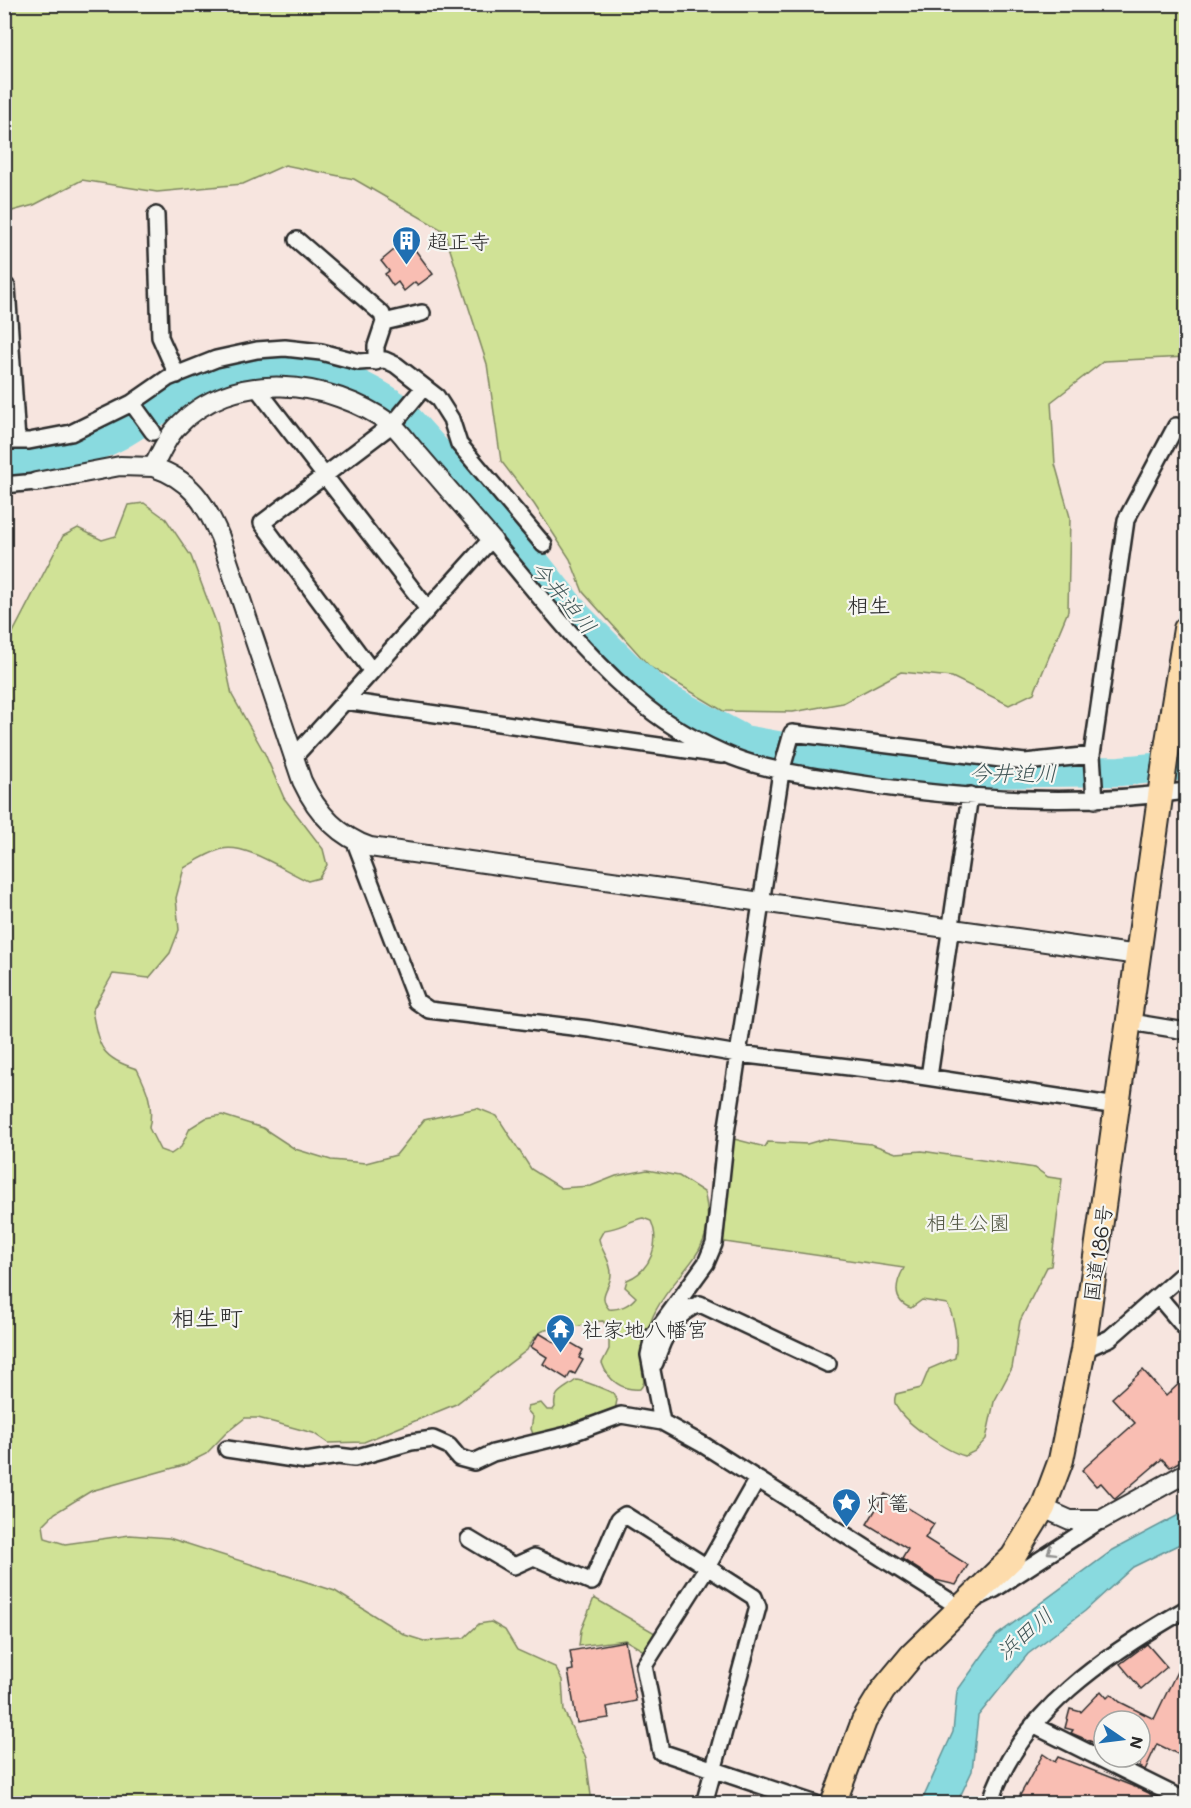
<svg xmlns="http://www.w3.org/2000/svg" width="1191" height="1808" font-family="Mali,'Klee One',sans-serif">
<rect width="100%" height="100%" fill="#f7e5df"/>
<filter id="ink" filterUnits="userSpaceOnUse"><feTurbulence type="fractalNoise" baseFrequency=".0167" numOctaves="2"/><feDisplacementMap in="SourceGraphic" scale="12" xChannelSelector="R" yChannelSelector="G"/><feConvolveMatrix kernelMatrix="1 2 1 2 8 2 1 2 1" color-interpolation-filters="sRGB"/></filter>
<g filter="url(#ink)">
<path fill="#d0e296" stroke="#7e8660" stroke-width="1.5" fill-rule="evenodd" d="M5,4L1186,5V357L1104,361L1051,402L1055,464L1070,517L1068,611L1034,693L1009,705L952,677L901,672L843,703L793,712L723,711L650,667L583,592L570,559L534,504L501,461L487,364L444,231L354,179L285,165L243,184L157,192L82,180L34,205L5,213Z
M144,503L166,519L191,556L217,625L232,695L265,754L284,798L323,849L327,865L319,878L308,881C286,872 247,843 222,849C208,853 196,861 184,868L176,898L179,930L170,953L149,978L113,974L92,1011C99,1046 100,1058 137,1069C147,1089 154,1106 149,1128L160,1150L171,1154L181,1147L190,1128L206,1118L222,1115L263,1128L295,1149L331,1160L366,1163L396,1155L424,1120L477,1108L497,1116L531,1169L561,1188L591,1186L616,1176L647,1170L679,1176L704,1192C720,1252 680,1265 656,1310C648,1325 641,1351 642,1368C642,1376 647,1382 640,1389C622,1391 608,1380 602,1363L609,1349V1329L603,1321C592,1321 584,1326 574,1327C549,1330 539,1324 527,1350L456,1404L364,1442L328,1443L313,1433L258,1418H245L226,1433L206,1454L184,1465L91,1491L55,1513L43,1525L45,1538L65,1544L130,1535L169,1538L335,1591L405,1635L424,1641L464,1638L479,1624L491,1622L505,1630L517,1650L555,1667L562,1680L564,1711L586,1758L592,1803L5,1804V648L63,536L78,528L102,540L116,536L128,505ZM643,1218L651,1221C661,1244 650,1271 627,1280L625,1287L636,1297C630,1305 619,1310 609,1309C597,1295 610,1289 611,1275C612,1262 601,1251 599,1239L604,1230C619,1229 628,1221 643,1218Z
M734,1139L765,1147L768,1142L807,1144L824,1139L871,1144L896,1153L922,1151L1035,1168L1048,1177L1062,1179L1051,1266L1047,1267L1020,1321L1012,1368L994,1402L986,1439L975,1451L965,1456C948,1452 900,1421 895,1403C894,1400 895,1397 896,1394L921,1388L929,1369L955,1358C958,1341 955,1318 947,1304L922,1300L911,1308C891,1301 896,1282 904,1268L725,1242L720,1244Z
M576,1380C587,1381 603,1389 613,1393L617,1400L615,1410L607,1416L540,1436L533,1434L531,1429L533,1417L527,1410L528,1406L541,1403L547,1410H553L555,1407C552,1391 566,1389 576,1380Z
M594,1598L655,1633L644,1651L625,1640L579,1646L581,1630Z"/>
<path fill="#89dadf" stroke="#639497" stroke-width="1.5" d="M1186,1511V1541L1133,1567L1085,1611L1028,1654L978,1716L972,1771L957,1803H921L953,1732L957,1691L997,1635L1113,1550Z"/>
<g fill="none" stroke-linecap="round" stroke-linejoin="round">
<path stroke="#89dadf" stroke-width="30" d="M4,463C43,460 84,454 119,435C149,418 177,395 208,380C273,349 341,369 397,407L524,549L577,616L628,667L662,696L744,740L868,762L975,773L1120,771L1186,765"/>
</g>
<path fill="#f9beb3" stroke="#2b2b2b" stroke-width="1.5" d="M407,239L433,274L418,285L415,282L404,291L398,282L393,286L385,274L389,271L381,261Z
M539,1333L557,1344L561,1337L583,1350L579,1358L583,1360L575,1374L571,1372L567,1379L543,1364L547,1357L531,1347Z
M1143,1370L1166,1396L1186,1377V1458L1170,1467L1162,1459L1115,1499L1101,1483L1096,1486L1082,1470L1135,1423L1112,1398Z
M885,1494L934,1524L925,1538L968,1565L956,1585L935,1580L902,1559L908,1549L867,1524Z
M625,1641L636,1701L607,1707L609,1718L577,1723L568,1671L573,1670L570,1651Z
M1147,1644L1167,1667L1141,1689L1120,1664Z
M1186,1653V1758L1157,1744L1145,1770L1140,1767V1721H1104V1747L1071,1733L1073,1730L1065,1728L1070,1709L1081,1712L1101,1691L1107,1698L1111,1694L1120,1702L1154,1719Z
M1043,1754L1055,1762L1058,1757L1135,1787L1169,1803H1027L1018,1799Z"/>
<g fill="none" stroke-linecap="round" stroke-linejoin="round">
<defs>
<path id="minor" d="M156,215L160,337L177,375
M297,240L382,314L384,322L422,313
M7,287L17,441
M376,362V346L384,322
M256,387L427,608
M132,403L153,432
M4,441H29L71,433L132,403L168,378L216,359L257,350L285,348L321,352L359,362L385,360L396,365L437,397L451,419L459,444L544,545
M4,485L36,482
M371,670L262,523L394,423L424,387
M345,701L485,546L493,541C541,597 588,661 646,707C671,727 704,745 733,757C769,771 806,775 843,781C956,799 1073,807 1186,791
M1092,755L1025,762L792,733L781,772L726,1133L714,1244L706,1263L653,1336L649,1355L662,1422L702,1444L959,1607L995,1589L1101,1520
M293,758L345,701L722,755
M1095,800L1092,755L1126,520L1176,426L1186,431
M355,842L416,1001L429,1010L589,1029L738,1054L900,1073L1117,1106
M1130,1022L1186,1031
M929,1077L970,795
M1158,1296L1186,1329
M1083,1350L1110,1338L1186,1271
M655,1363C662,1339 675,1312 700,1304L828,1364
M227,1449L306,1461L338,1456L354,1458L411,1442L433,1439L449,1446L459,1458L474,1462L493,1453L567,1435L621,1415L662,1422
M469,1539L514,1566L534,1557L592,1582L619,1519L625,1515L707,1567L644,1666L661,1752L816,1804
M1033,1725L1186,1801
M704,1804L758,1607L754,1597L707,1567L757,1479
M990,1804C1017,1713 1109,1653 1186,1609"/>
<path id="tertiary" d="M153,467C190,479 205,502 220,537L302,781C316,811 338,836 370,847L1138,955
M36,482L120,466L153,467C160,454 166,439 176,428C232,367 330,380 391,424C401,431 409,445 418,454C443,483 468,512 493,541
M1043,1508L1070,1520H1101L1186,1473"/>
<path id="trunk" d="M833,1804L864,1721L883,1690L913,1654L1013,1557L1043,1508L1061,1460L1083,1350L1166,754L1186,629"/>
</defs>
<use href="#minor" stroke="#2b2b2b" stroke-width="20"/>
<use href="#tertiary" stroke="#2b2b2b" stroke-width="22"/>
<use href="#trunk" stroke="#2b2b2b" stroke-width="28"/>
<use href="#minor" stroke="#f6f6f2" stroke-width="15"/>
<use href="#tertiary" stroke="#f6f6f2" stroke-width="18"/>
<use href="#trunk" stroke="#fddcac" stroke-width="24"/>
</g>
<defs><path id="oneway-chevron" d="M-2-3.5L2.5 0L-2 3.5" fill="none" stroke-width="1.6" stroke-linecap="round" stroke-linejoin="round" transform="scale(1.5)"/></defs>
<use stroke="#90908e" href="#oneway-chevron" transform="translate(1051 1551) rotate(148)"/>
</g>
<defs>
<symbol id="building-pin" viewBox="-11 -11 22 30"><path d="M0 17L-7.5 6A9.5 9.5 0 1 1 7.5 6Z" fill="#1f6fb2" stroke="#f6f6f2"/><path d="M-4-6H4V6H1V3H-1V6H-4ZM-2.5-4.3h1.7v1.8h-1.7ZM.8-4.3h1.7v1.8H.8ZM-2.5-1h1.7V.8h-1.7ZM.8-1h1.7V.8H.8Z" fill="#fff"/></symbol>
<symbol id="temple-pin" viewBox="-11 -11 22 30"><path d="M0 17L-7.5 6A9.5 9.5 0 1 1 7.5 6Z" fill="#1f6fb2" stroke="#f6f6f2"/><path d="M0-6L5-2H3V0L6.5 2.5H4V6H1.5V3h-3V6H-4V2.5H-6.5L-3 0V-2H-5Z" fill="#fff"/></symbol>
<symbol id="sight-pin" viewBox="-11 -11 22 30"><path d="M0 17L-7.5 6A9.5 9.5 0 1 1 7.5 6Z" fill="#1f6fb2" stroke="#f6f6f2"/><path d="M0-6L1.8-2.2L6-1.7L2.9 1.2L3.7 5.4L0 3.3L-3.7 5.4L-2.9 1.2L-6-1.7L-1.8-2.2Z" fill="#fff"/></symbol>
</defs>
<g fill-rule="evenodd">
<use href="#building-pin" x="390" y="224" width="33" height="45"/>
<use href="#temple-pin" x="544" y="1312" width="33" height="45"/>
<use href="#sight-pin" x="830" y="1486" width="33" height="45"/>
</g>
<g text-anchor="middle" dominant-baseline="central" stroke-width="4.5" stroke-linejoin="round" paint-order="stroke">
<g font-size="21" fill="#2b2b2b" stroke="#f6f6f2" text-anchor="start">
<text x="427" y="240">超正寺</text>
<text x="582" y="1328">社家地八幡宮</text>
<text x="867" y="1502">灯篭</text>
</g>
<g font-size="21" fill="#545946" stroke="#f6f6f2">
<text x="968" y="1221">相生公園</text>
</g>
<g font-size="21" fill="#2b2b2b" stroke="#f6f6f2">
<text transform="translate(1097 1253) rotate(-82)">国道186号</text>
</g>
<g font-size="22" font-style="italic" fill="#425758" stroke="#f6f6f2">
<text transform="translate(564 597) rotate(50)">今井迫川</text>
<text x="1013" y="772">今井迫川</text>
<text transform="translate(1024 1633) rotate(-41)">浜田川</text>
</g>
<g font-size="22" fill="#2b2b2b" stroke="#f6f6f2">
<text x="869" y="604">相生</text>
</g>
<g font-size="24" fill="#2b2b2b" stroke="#f6f6f2">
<text x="207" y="1316">相生町</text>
</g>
</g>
<rect width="1191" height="1808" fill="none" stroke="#f6f6f2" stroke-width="24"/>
<rect x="12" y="12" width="1167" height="1784" fill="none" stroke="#2b2b2b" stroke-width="2" filter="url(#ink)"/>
<g transform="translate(1122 1739) rotate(104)"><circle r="28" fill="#f6f6f2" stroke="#a5a5a2" stroke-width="1.5"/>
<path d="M0-4.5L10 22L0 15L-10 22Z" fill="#1f6fb2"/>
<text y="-9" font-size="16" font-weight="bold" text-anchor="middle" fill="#2b2b2b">N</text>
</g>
</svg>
